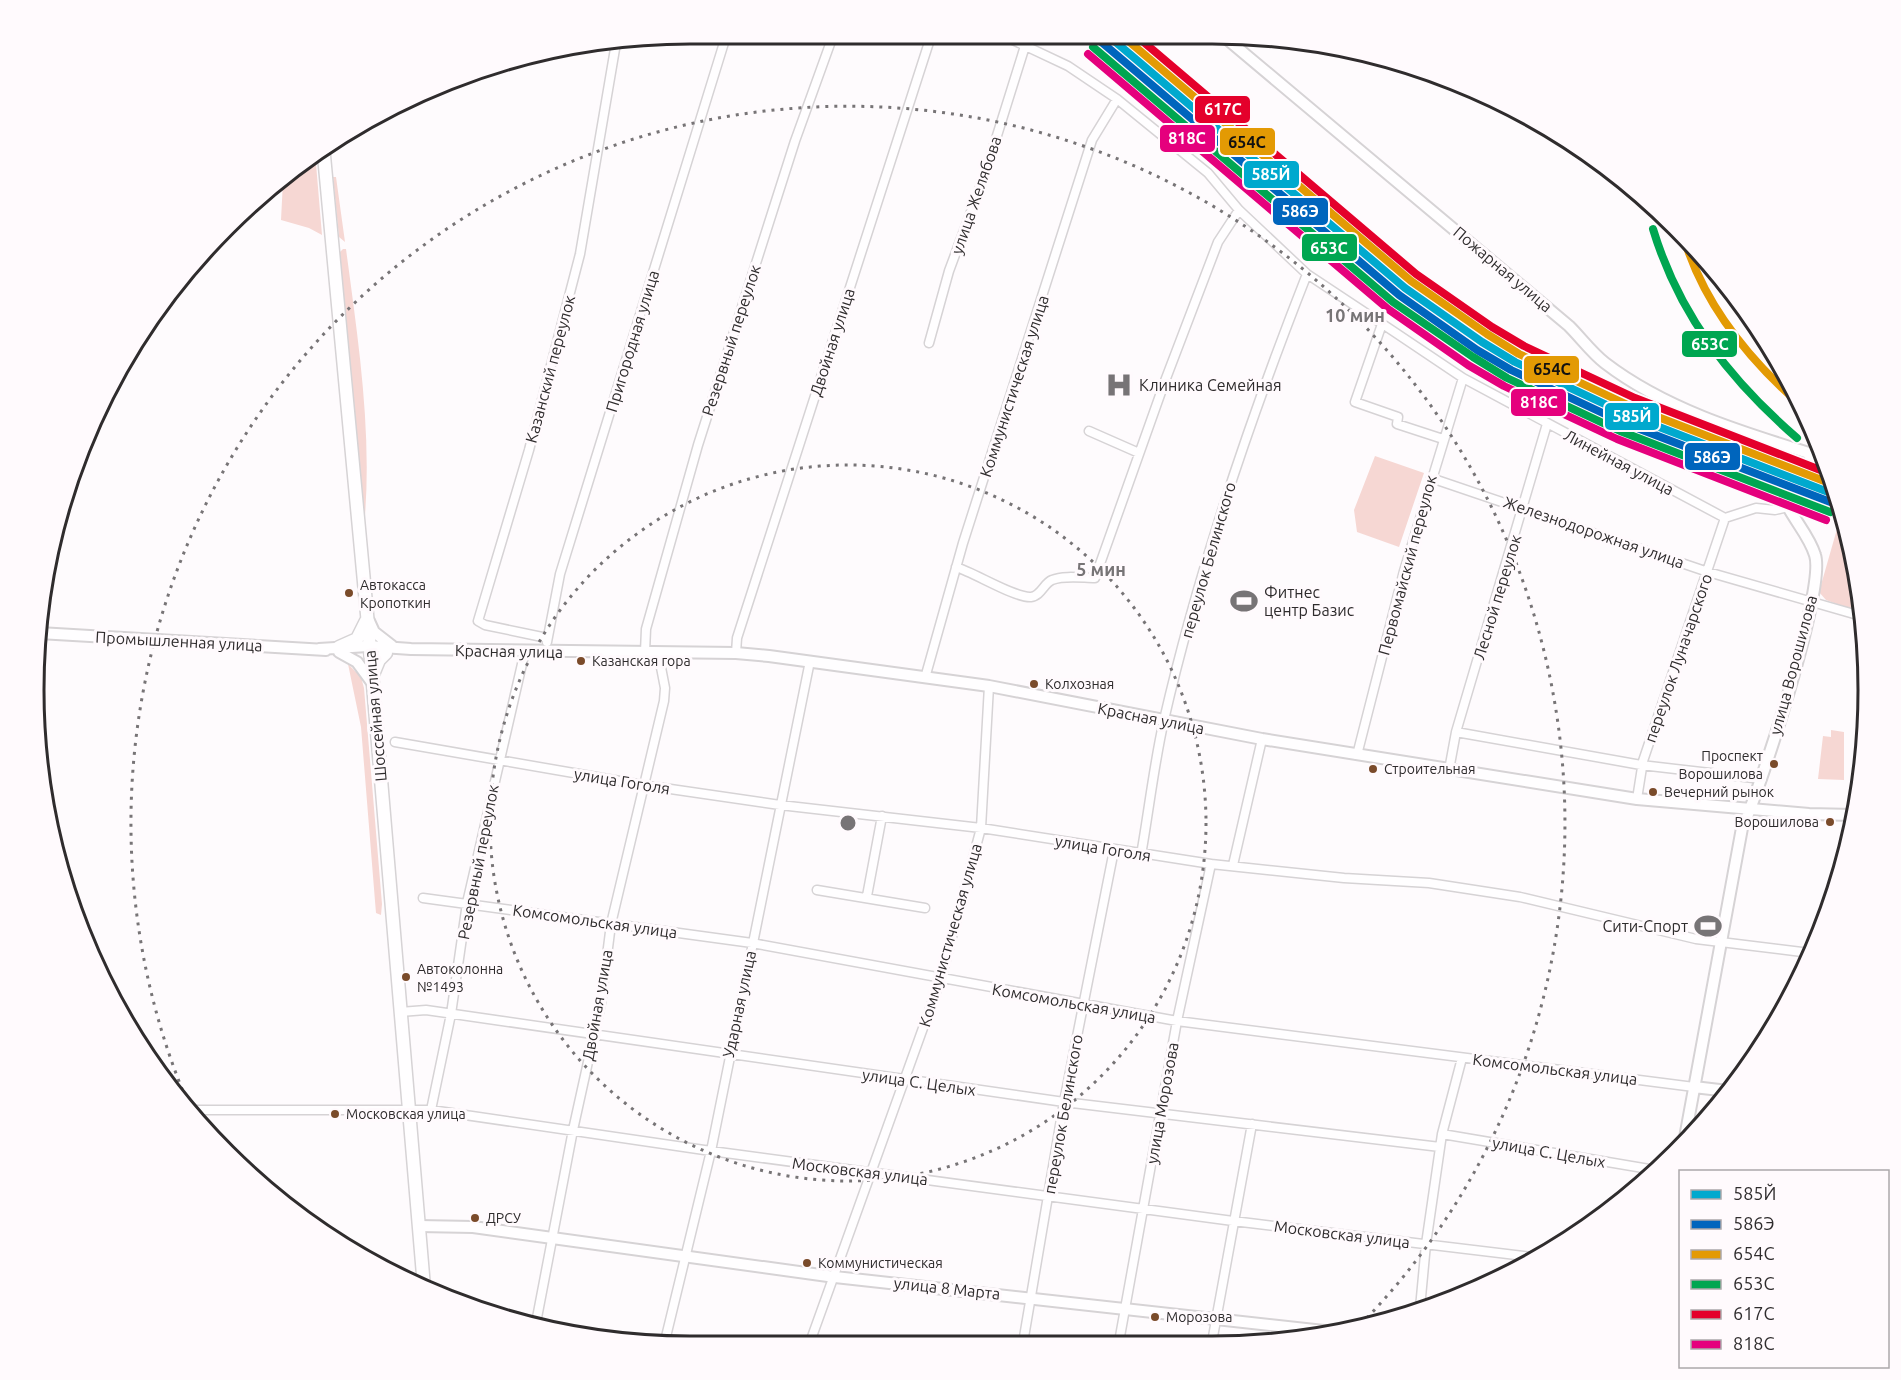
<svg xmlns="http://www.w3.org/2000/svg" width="1901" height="1380" font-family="Ubuntu,sans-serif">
<rect width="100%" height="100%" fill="#fefbfd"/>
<path fill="#f6d7d3" d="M315,152L322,235L309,228L281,220L283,181Z
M333,177H336L345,242L339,237Z
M343,249H346C358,340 373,434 364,527L339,253Z
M1375,456L1424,473L1399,547L1357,532L1354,510Z
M1842,523H1846L1861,613L1826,600L1819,592L1837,529Z
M348,664L361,677L364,688L382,904L381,915L376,913L375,901L361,727Z
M1831,730L1844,732V780L1818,779L1823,736L1831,737Z"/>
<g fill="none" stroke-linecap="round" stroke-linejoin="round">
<path stroke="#d5d2d3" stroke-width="10" stroke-dasharray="10 5" stroke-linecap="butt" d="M1790,503L1802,470"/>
<defs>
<path id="minor" d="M998,33L1068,66L1117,99L1208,173L1239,210L1307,274L1393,331L1463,378L1725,518L1756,508L1775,510L1788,507
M1382,324L1355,402L1398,417L1397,424L1443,439
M929,343L949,271L985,174L1025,46
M1089,431L1139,453
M1431,478L1708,572L1861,616
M956,567C975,573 1015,598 1031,597C1041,596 1044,583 1052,580C1064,575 1083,578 1095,578L1165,381L1218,242L1239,210
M547,638L485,625L478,621L529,450L580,254L616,43
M547,642L560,574L727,33
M645,652L646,629L698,445L795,141L834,33
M736,653L737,638L932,33
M925,678L963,543L1092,140L1117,99
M1456,732L1641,765L1762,779
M395,742L643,785L780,805L981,828L1211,864L1344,878L1429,883L1520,897L1696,939L1810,953
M1357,755L1404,571L1463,378
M1449,770L1456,732L1547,424
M1637,799L1643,761L1725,518
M1141,855C1149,810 1154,764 1164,720C1199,567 1250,419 1307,274
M1233,865L1262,739
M817,890L925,908
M867,896L882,816
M423,898L752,943L1177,1021L1694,1087
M400,1012L426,1010L1064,1102L1440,1147
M187,1110H431L711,1151L1233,1221L1532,1257
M431,1110L451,1014L467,903L525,651
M1442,1134L1655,1170
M1420,1308L1426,1244L1442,1134L1462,1058
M536,1323L573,1130L601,1003L611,924L664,701L665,688L658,652
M1119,1342L1177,1021L1211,864
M1212,1342L1252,1124
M1023,1343L1064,1102L1114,850
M664,1345L711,1151L810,661
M809,1345L941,978L981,828L989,686"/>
<path id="major" d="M1221,34L1569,326C1581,338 1592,353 1605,363C1665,409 1741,432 1812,454
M1802,470L1818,447
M369,621L374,632L392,646
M39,633L326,650
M319,649L368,646L411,649L736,653L769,656L989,686L1262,739L1637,799L1809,814L1853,815
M339,652L357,662L371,681
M1694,1087L1728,1091
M1684,1143L1742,828C1760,791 1826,588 1815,555C1810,538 1796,522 1788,507L1790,503
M419,1226L473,1227L835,1277L1333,1332"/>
<path id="highway" d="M323,145L367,614L424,1287
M339,647L357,639L366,621
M372,677L379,660L386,653"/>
</defs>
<use href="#minor" stroke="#d6d3d5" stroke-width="11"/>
<use href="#major" stroke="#d6d3d5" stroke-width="14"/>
<use href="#highway" stroke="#d6d3d5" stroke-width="15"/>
<use href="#minor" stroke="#fffeff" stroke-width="8"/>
<use href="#major" stroke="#fffeff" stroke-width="10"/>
<use href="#highway" stroke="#fffeff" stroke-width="12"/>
<defs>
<path id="rail-1" d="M1105,33L1405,288L1482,342L1515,362L1628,415L1836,495"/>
<path id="rail-2" d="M1099,40L1399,295L1477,350L1511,370L1624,423L1833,503"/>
<path id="rail-3" d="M1119,33L1411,281L1487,334L1519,354L1632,407L1832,484
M1684,238C1704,305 1751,362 1803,407"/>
<path id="rail-4" d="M1093,47L1393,302L1473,357L1507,378L1620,431L1830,512
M1653,229C1679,315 1730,380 1797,438"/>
<path id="rail-5" d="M1133,33L1416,274L1492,327L1524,346L1635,398L1828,473"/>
<path id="rail-6" d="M1088,54L1388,309L1468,365L1504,386L1617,439L1826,520"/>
</defs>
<use href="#rail-1" stroke="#fffafd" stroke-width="12"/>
<use href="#rail-2" stroke="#fffafd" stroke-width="12"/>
<use href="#rail-3" stroke="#fffafd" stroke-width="12"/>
<use href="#rail-4" stroke="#fffafd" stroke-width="12"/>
<use href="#rail-5" stroke="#fffafd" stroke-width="12"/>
<use href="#rail-6" stroke="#fffafd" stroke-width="12"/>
<use href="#rail-1" stroke="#00a9ce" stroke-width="8"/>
<use href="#rail-2" stroke="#0065bd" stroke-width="8"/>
<use href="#rail-3" stroke="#e39a04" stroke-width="8"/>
<use href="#rail-4" stroke="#00a651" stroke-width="8"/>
<use href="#rail-5" stroke="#e4002b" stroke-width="8"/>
<use href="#rail-6" stroke="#e5007d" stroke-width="8"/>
</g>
<g fill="none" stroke="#777476" stroke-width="3" stroke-dasharray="3 6">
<circle cx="848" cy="823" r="358"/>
<path d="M193 1115A717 717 0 1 1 1364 1321"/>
</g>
<defs>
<symbol id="hospital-bare" viewBox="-9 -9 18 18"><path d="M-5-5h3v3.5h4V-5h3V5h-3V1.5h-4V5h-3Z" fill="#777476" stroke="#fffafd" stroke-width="2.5" paint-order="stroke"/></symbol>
<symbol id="stadium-bare" viewBox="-9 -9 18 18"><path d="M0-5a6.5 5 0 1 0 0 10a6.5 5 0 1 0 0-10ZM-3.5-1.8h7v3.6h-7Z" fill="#777476" stroke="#fffafd" stroke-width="2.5" paint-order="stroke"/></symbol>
</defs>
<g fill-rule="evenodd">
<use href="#hospital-bare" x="1100" y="366" width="38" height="38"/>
<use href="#stadium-bare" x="1225" y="582" width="38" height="38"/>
<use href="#stadium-bare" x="1689" y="907" width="38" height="38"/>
</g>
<g fill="#7a4b2a" stroke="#fffafd" stroke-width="2">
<circle cx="349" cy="593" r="5"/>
<circle cx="581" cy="661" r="5"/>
<circle cx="1034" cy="684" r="5"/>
<circle cx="1774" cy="764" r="5"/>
<circle cx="1373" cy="769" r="5"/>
<circle cx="1653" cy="792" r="5"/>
<circle cx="1830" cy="822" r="5"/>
<circle cx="406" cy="977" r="5"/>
<circle cx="335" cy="1114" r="5"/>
<circle cx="475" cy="1218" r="5"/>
<circle cx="807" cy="1263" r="5"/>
<circle cx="1155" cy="1317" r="5"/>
</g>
<g text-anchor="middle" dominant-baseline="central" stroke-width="6" stroke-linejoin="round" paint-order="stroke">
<g font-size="14" fill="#2f2c2d" stroke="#fffafd" text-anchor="start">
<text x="360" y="585">Автокасса<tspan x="360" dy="18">Кропоткин</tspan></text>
<text x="592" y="661">Казанская гора</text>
<text x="1045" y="684">Колхозная</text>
<text x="1763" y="756" text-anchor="end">Проспект<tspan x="1763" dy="18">Ворошилова</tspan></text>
<text x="1384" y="769">Строительная</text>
<text x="1664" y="792">Вечерний рынок</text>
<text x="1819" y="822" text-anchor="end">Ворошилова</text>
<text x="417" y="969">Автоколонна<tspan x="417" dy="18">№1493</tspan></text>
<text x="346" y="1114">Московская улица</text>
<text x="486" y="1218">ДРСУ</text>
<text x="818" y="1263">Коммунистическая</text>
<text x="1166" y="1317">Морозова</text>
</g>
<g font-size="16" fill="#2f2c2d" stroke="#fffafd">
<text transform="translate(976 195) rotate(-71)">улица Желябова</text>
<text transform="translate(1503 269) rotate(40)">Пожарная улица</text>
<text transform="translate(731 340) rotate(-72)">Резервный переулок</text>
<text transform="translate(632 341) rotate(-73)">Пригородная улица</text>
<text transform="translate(832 342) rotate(-72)">Двойная улица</text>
<text transform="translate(550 369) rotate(-75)">Казанский переулок</text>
<text transform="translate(1014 386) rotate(-72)">Коммунистическая улица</text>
<text transform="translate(1619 462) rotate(28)">Линейная улица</text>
<text transform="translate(1594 532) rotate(19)">Железнодорожная улица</text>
<text transform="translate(1208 560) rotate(-74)">переулок Белинского</text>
<text transform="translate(1407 565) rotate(-75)">Первомайский переулок</text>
<text transform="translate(1497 597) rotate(-73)">Лесной переулок</text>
<text transform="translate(179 641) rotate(3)">Промышленная улица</text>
<text transform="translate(509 651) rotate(1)">Красная улица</text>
<text transform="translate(1678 658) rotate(-71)">переулок Луначарского</text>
<text transform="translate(1793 665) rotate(-75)">улица Ворошилова</text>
<text transform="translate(375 716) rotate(-95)">Шоссейная улица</text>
<text transform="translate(1151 718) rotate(11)">Красная улица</text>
<text transform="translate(622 781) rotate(9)">улица Гоголя</text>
<text transform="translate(1103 848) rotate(9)">улица Гоголя</text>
<text transform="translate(478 862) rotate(-79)">Резервный переулок</text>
<text transform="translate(595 921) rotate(8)">Комсомольская улица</text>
<text transform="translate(950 935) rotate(-74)">Коммунистическая улица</text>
<text transform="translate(1074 1003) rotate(10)">Комсомольская улица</text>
<text transform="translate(739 1004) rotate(-78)">Ударная улица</text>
<text transform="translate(597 1005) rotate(-80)">Двойная улица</text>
<text transform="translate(1555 1069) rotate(7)">Комсомольская улица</text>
<text transform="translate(919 1082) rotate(8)">улица С. Целых</text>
<text transform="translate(1162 1103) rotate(-80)">улица Морозова</text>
<text transform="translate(1063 1114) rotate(-80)">переулок Белинского</text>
<text transform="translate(1549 1152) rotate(10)">улица С. Целых</text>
<text transform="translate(860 1171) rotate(7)">Московская улица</text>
<text transform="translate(1342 1234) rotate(7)">Московская улица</text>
<text transform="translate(947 1288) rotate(6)">улица 8 Марта</text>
</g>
<g font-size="16" fill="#2f2c2d" stroke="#fffafd" text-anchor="start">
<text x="1139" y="385">Клиника Семейная</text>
<text x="1264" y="592">Фитнес<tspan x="1264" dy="18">центр Базис</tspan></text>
<text x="1688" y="926" text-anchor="end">Сити-Спорт</text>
</g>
</g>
<path d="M0 0H1901V1380H0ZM690 44H1212A646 646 0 0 1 1858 690V690A646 646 0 0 1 1212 1336H690A646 646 0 0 1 44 690V690A646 646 0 0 1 690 44Z" fill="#fffafd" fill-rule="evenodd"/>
<path fill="none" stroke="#2f2c2d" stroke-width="3" d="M690 44H1212A646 646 0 0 1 1858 690V690A646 646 0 0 1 1212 1336H690A646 646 0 0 1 44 690V690A646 646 0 0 1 690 44Z"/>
<circle cx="848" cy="823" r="9" fill="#777476" stroke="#fffafd" stroke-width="3"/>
<g font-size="18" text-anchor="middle" font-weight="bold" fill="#777476" stroke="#fffafd" stroke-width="6" stroke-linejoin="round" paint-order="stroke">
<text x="1355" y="322">10 мин</text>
<text x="1101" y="576">5 мин</text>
</g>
<g stroke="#fffafd" stroke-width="2">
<rect x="1194" y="95" width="57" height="29" rx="6" fill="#e4002b"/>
<rect x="1159" y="124" width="57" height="29" rx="6" fill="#e5007d"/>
<rect x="1219" y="127" width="57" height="29" rx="6" fill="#e39a04"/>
<rect x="1243" y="160" width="57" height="29" rx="6" fill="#00a9ce"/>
<rect x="1272" y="197" width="57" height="29" rx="6" fill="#0065bd"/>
<rect x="1301" y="233" width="57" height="29" rx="6" fill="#00a651"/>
<rect x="1681" y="330" width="57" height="28" rx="6" fill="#00a651"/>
<rect x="1523" y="355" width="57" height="29" rx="6" fill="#e39a04"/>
<rect x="1510" y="388" width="57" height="29" rx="6" fill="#e5007d"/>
<rect x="1604" y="402" width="56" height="29" rx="6" fill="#00a9ce"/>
<rect x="1684" y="442" width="57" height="29" rx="6" fill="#0065bd"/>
</g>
<g font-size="16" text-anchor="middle" font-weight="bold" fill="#fff">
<text x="1223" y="115">617C</text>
<text x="1187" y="144">818С</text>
<text x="1271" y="180">585Й</text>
<text x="1300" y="217">586Э</text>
<text x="1329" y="254">653С</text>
<text x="1710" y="350">653С</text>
<text x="1539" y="408">818С</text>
<text x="1632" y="422">585Й</text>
<text x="1712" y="463">586Э</text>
</g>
<g font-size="16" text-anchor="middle" font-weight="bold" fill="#111">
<text x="1247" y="148">654С</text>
<text x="1552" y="375">654С</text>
</g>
<rect x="1679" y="1170" width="210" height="198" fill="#fffafd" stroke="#aca8aa" stroke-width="1.5"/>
<rect x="1691" y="1190" width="30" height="9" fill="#00a9ce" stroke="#aca8aa" stroke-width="1.5"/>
<text x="1733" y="1200" font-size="18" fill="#2f2c2d">585Й</text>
<rect x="1691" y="1220" width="30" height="9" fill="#0065bd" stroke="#aca8aa" stroke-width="1.5"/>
<text x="1733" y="1230" font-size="18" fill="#2f2c2d">586Э</text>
<rect x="1691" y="1250" width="30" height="9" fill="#e39a04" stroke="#aca8aa" stroke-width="1.5"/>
<text x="1733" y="1260" font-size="18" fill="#2f2c2d">654С</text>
<rect x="1691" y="1280" width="30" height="9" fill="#00a651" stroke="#aca8aa" stroke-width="1.5"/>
<text x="1733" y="1290" font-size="18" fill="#2f2c2d">653С</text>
<rect x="1691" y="1310" width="30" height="9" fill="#e4002b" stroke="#aca8aa" stroke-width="1.5"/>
<text x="1733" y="1320" font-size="18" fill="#2f2c2d">617C</text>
<rect x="1691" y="1340" width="30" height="9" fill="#e5007d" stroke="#aca8aa" stroke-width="1.5"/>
<text x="1733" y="1350" font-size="18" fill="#2f2c2d">818С</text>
</svg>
